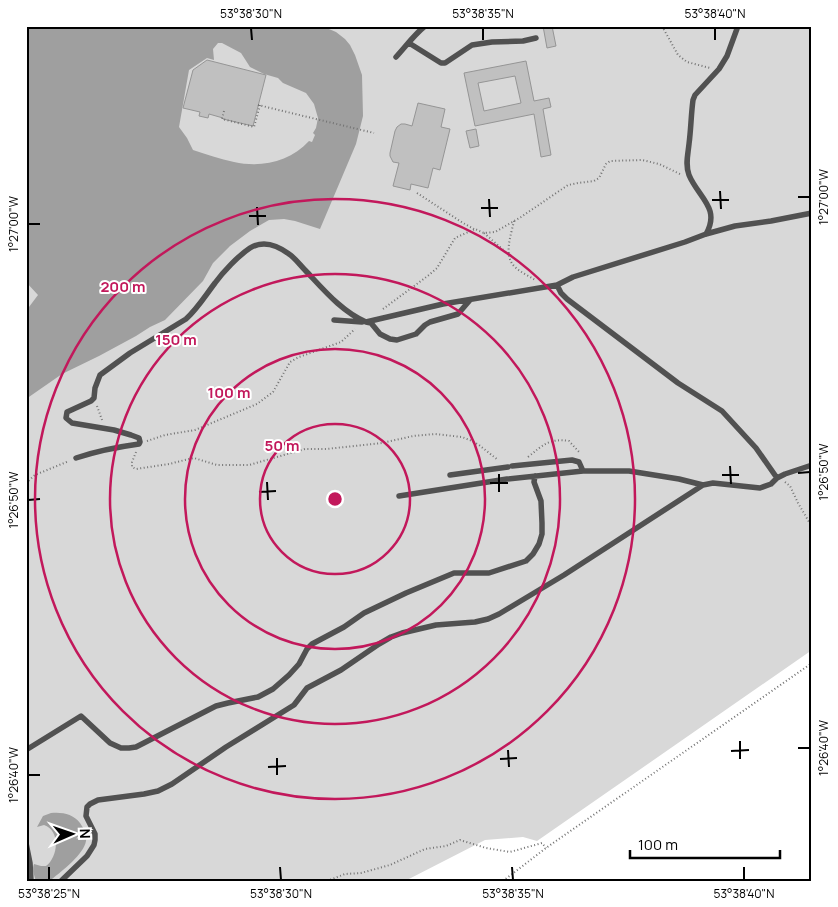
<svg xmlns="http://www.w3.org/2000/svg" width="838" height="907" font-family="Manrope,sans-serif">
<rect width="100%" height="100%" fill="#fff"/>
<path fill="#d8d8d8" d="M26,26H812V650L537,841L523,837L485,840L405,881H26Z"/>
<path fill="#9f9f9f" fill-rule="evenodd" d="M26,26H322L336,32L345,39L350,45L355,55L362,75L363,116L356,144L320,229L295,221L284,219L269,220L262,224L250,231L230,246L213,263L203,281L165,320L150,327L136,336L99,356L62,374L26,399V311L38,295L26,282ZM218,43H222L241,53L250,67L264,74L278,78L283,83L306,93L314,104L318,118L316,128L313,133L315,135L312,142L309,141C290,162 261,168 234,162C220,159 206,154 193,150L187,138L179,127L189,70L207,58L214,60L213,49Z
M51,813C63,812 73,814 80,823C84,829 87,834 86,841C84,854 62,871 52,879L50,881H36C34,876 32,868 34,864L41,866H46C58,857 61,831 44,825L37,827L43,816Z"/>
<path fill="#c0c0c0" stroke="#959595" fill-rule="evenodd" d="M543,26H552L556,46L547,48Z
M207,60L266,75L253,126L223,119V118L209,114L208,118L199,116L200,112L183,108L193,70Z
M526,61L534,101L549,98L551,107L543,109L551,155L541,157L534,114L475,126L464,73ZM515,76L521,103L484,111L478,83Z
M418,103L445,109L441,127L450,129L440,170L433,168L428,188L411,184L410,190L393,186L399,163L393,162L390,156V153L395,131L397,127L401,124H405L412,126Z
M476,129L479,146L470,148L466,131Z"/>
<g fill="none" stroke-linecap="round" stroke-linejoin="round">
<path stroke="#737373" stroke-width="2" stroke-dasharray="1 2.5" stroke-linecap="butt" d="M662,26L678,55L687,62L710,68
M258,105L374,133
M224,111L222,119L254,127L260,105
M417,193L463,223L474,229
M514,221C511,235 503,256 515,267C520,272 529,276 535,280
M484,233L509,255
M383,309L429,275L437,268L455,238L475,229L484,233L495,232L521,217L568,185L578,183L594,181L599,178L606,164L610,161L642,160L659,164L680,174
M97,406L102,420
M147,441L165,435L195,430L257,404L273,392L290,362L299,357L341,342L355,329
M136,452L132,462V467L136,469L169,464L189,459L194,458L217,465H249L305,449H326L382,443L413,436L435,434L462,437L472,441L479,445L498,460
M528,457C543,445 549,438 569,441L580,453
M785,482L790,486L798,503L812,527
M26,483L35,475L69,461
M327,881L345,874L361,873L390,865L425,849L446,846L460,840L486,848L510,852L542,843L546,848
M503,881L546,848L812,663"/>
<path stroke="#515151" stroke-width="5.5" d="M409,43L441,63H445L472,45L492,42L523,41L536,38
M396,57C406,46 414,35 425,26
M706,234C721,208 698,197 689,175C685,165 688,154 689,144C691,129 691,115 693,100L695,95L719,69L727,56L738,26
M557,285L561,293L567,299L678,383L722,411L756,448L777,478
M470,300L458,314L430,322L425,325L416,334L397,340L390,339L380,334L371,323L366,322L443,304L557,285L573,277L685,242L706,234L735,226L771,221L812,213
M334,320L362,322
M76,458C97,451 117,447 139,444L140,442L139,438L131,435L114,430L72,423L66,418L67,412L91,401L94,398L95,388L100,375L130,353L186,319C198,308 205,296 215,283C223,272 238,256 250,248C263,240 277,245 289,254C295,258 300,265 305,270C323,289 342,312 366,322
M512,466L572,460L579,462L583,471
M450,475L508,467
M399,496L507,479L583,471H629L679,479L703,485
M26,750L81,716L110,743L121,748H129L136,747L216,706L228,703L258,697L273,689L289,675L299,664L307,649L312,644L344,627L364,613L406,593L454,573H489L526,561L533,554L539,544L542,534V523L541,501L534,482L535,476
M26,843L30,863L31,881
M61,881L87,856L94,845L95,840V834L86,816L87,807L90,804L98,800L144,794L158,791L172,784L226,747L294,705L307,688L341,670L379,644L391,637L402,633L436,625L475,622L488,619L499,614L564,575L703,485L713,483L760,488L771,484L777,478L785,474L812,465"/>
</g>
<path fill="none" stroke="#000" stroke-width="2" d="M251,28L252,40M483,28V40M715,28V40M720,191L721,209M798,197H810M489,199L490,217M712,200H729M257,207L258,225M481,208H498M249,216H266M28,224H40M730,466L731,484M798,473L810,472M499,474V492M722,475H739M267,482L268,500M490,483H508M259,492L276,491M28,500L40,499M740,741V759M798,748H810M508,750L509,767M731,751L749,750M277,758V775M500,759L517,758M268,767L286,766M28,775H40M49,867V880M280,867L281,880M512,867L513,880M744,867V880"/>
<g fill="none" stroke="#c2185b" stroke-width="2.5">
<circle cx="335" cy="499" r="75"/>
<circle cx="335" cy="499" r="150"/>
<circle cx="335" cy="499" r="225"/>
<circle cx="335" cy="499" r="300"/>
</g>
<circle cx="335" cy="499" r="8" fill="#c2185b" stroke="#fff" stroke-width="2.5"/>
<g font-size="15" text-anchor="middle" font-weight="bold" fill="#c2185b" stroke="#fff" stroke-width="4" stroke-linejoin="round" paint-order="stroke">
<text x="123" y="292">200 m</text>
<text x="176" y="345">150 m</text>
<text x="229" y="398">100 m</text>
<text x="282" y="451">50 m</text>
</g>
<rect width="838" height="907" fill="none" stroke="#ffffff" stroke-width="55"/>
<g transform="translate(72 834) rotate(88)" stroke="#ffffff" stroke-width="4" paint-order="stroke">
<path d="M0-4L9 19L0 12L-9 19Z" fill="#000000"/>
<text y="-8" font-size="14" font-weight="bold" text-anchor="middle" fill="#000000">N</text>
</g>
<path d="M630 850v8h150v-8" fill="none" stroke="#000000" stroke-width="2.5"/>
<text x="638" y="850" font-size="15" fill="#000000" stroke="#ffffff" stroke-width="4" paint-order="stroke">100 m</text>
<rect x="28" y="28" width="782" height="852" fill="none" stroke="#000" stroke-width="2"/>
<g font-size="12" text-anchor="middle" fill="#000">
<text x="251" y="18">53°38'30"N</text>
<text x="483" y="18">53°38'35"N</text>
<text x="715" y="18">53°38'40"N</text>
<text transform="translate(824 197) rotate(-90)" y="4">1°27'00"W</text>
<text transform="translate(14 224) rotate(-90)" y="4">1°27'00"W</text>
<text transform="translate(824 472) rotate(-90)" y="4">1°26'50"W</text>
<text transform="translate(14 500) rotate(-90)" y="4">1°26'50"W</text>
<text transform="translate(824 748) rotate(-90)" y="4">1°26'40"W</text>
<text transform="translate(14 775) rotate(-90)" y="4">1°26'40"W</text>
<text x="49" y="898">53°38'25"N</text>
<text x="281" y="898">53°38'30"N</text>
<text x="513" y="898">53°38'35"N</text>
<text x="744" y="898">53°38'40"N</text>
</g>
</svg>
